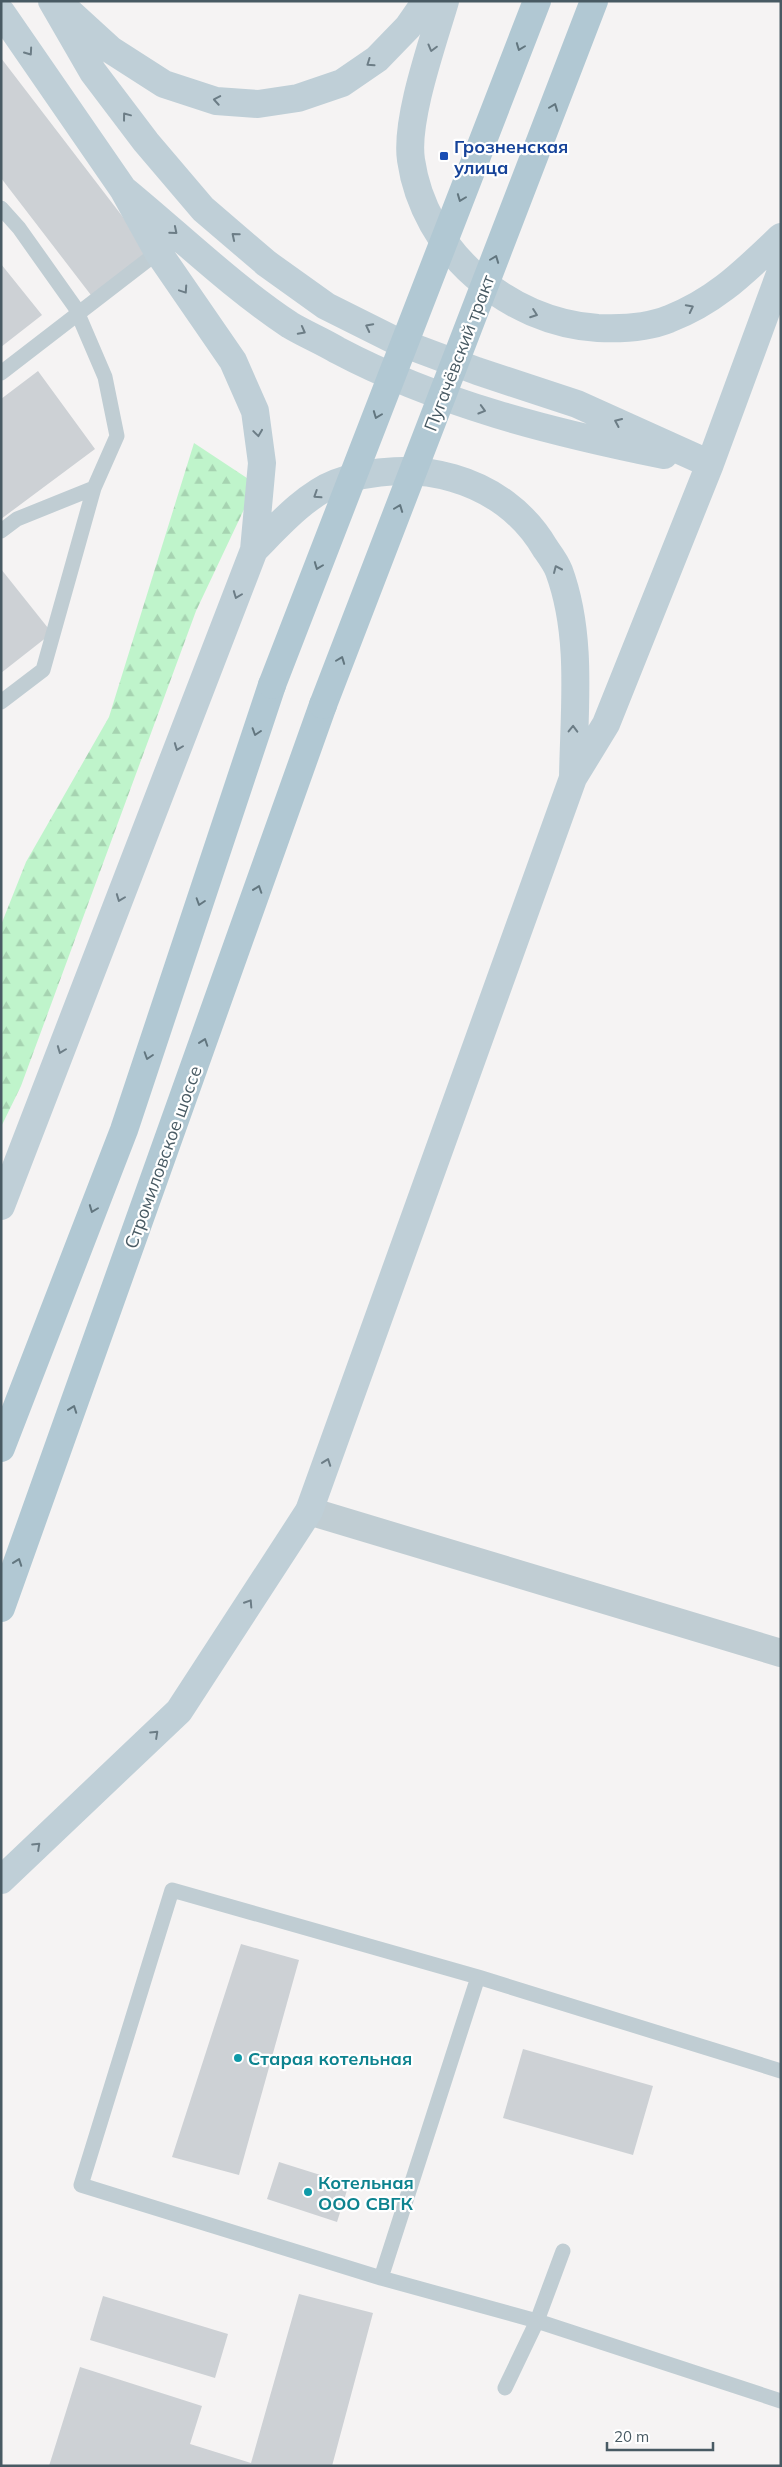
<svg xmlns="http://www.w3.org/2000/svg" width="782" height="2467" font-family="Mulish,sans-serif">
<defs>
<pattern id="forest-firs" width="22" height="20" patternUnits="userSpaceOnUse" patternTransform="scale(1.25)"><rect width="22" height="20" fill="#bff4cb"/><path d="M5 1l3.5 6h-7zM16 11l3.5 6h-7z" fill="#a6d3b1"/></pattern>
</defs>
<rect width="100%" height="100%" fill="#f5f3f3"/>
<path fill="url(#forest-firs)" d="M194,443L256,484L196,611L21,1086L1,1127V925L26,862L109,717Z"/>
<path fill="#cdd1d5" d="M1,58L152,255L94,299L1,178Z
M1,264L42,315L1,347Z
M38,371L95,449L1,519V399Z
M1,569L52,633L1,673Z
M241,1944L299,1960L239,2175L172,2157Z
M523,2049L653,2086L633,2155L503,2118Z
M279,2162L349,2184L337,2222L267,2199Z
M299,2294L373,2313L332,2466H49L80,2367L202,2406L190,2444L251,2463Z
M103,2296L228,2334L215,2378L90,2340Z"/>
<g fill="none" stroke-linecap="round" stroke-linejoin="round">
<path stroke="#c0cdd3" stroke-width="15" d="M1,208L19,228L75,307L105,377L117,436L94,488L43,670L1,702
M1,373L158,252
M1,531L17,519L94,488
M478,1977L781,2071
M381,2278L478,1977L172,1890L81,2185L381,2278L537,2321L781,2401
M505,2388L537,2321L563,2251"/>
<path stroke="#c0cdd3" stroke-width="28" d="M309,1511L781,1653"/>
<path stroke="#bfcfd7" stroke-width="28" d="M52,1L93,72L146,142L203,209L266,263L326,306L394,340L477,371L577,404L710,464
M445,1C433,42 405,120 411,160C424,251 507,322 598,328C621,329 647,328 669,319C716,301 745,271 781,237
M66,9L111,50L164,84L216,101L258,104L298,98L342,83L377,59L408,27L426,1
M1,12L123,189L158,252L233,361L255,411L262,463L254,550
M123,189C178,234 230,285 290,325C305,334 322,341 337,350C439,404 551,432 664,455
M1,1206L254,550C277,527 305,495 336,483C411,455 503,476 545,548C550,555 556,563 559,571C583,636 574,710 573,778
M1,1880L179,1711L309,1511L573,778L606,724L710,464L781,271"/>
<path stroke="#b1c8d3" stroke-width="28" d="M1,1448L124,1130L272,685
M1,1608L323,705"/>
<path stroke="#b1c8d3" stroke-width="28" d="M272,685L537,1
M323,705L594,1"/>
</g>
<defs><path id="oneway-chevron" d="M-2-3.5L2.5 0L-2 3.5" fill="none" stroke-width="1.6" stroke-linecap="round" stroke-linejoin="round" transform="scale(1.25)"/></defs>
<g stroke="#62767f">
<use href="#oneway-chevron" transform="translate(520 47) rotate(111)"/>
<use href="#oneway-chevron" transform="translate(554 107) rotate(-69)"/>
<use href="#oneway-chevron" transform="translate(461 198) rotate(111)"/>
<use href="#oneway-chevron" transform="translate(495 259) rotate(-69)"/>
<use href="#oneway-chevron" transform="translate(377 415) rotate(111)"/>
<use href="#oneway-chevron" transform="translate(399 508) rotate(-69)"/>
<use href="#oneway-chevron" transform="translate(318 566) rotate(111)"/>
<use href="#oneway-chevron" transform="translate(341 660) rotate(-69)"/>
<use href="#oneway-chevron" transform="translate(256 732) rotate(108)"/>
<use href="#oneway-chevron" transform="translate(258 889) rotate(-71)"/>
<use href="#oneway-chevron" transform="translate(200 902) rotate(108)"/>
<use href="#oneway-chevron" transform="translate(204 1042) rotate(-71)"/>
<use href="#oneway-chevron" transform="translate(148 1056) rotate(108)"/>
<use href="#oneway-chevron" transform="translate(93 1209) rotate(111)"/>
<use href="#oneway-chevron" transform="translate(73 1409) rotate(-70)"/>
<use href="#oneway-chevron" transform="translate(18 1562) rotate(-70)"/>
</g>
<g stroke="#6c7d86">
<use href="#oneway-chevron" transform="translate(432 48) rotate(105)"/>
<use href="#oneway-chevron" transform="translate(29 52) rotate(55)"/>
<use href="#oneway-chevron" transform="translate(370 63) rotate(145)"/>
<use href="#oneway-chevron" transform="translate(217 100) rotate(-170)"/>
<use href="#oneway-chevron" transform="translate(126 116) rotate(-127)"/>
<use href="#oneway-chevron" transform="translate(174 231) rotate(40)"/>
<use href="#oneway-chevron" transform="translate(235 236) rotate(-140)"/>
<use href="#oneway-chevron" transform="translate(184 290) rotate(56)"/>
<use href="#oneway-chevron" transform="translate(690 308) rotate(-27)"/>
<use href="#oneway-chevron" transform="translate(534 314) rotate(20)"/>
<use href="#oneway-chevron" transform="translate(369 327) rotate(-153)"/>
<use href="#oneway-chevron" transform="translate(302 331) rotate(28)"/>
<use href="#oneway-chevron" transform="translate(482 410) rotate(16)"/>
<use href="#oneway-chevron" transform="translate(618 422) rotate(-156)"/>
<use href="#oneway-chevron" transform="translate(258 433) rotate(82)"/>
<use href="#oneway-chevron" transform="translate(317 495) rotate(147)"/>
<use href="#oneway-chevron" transform="translate(557 569) rotate(-114)"/>
<use href="#oneway-chevron" transform="translate(237 595) rotate(111)"/>
<use href="#oneway-chevron" transform="translate(573 729) rotate(-89)"/>
<use href="#oneway-chevron" transform="translate(178 747) rotate(111)"/>
<use href="#oneway-chevron" transform="translate(120 898) rotate(111)"/>
<use href="#oneway-chevron" transform="translate(61 1050) rotate(111)"/>
<use href="#oneway-chevron" transform="translate(327 1462) rotate(-70)"/>
<use href="#oneway-chevron" transform="translate(249 1603) rotate(-57)"/>
<use href="#oneway-chevron" transform="translate(155 1734) rotate(-43)"/>
<use href="#oneway-chevron" transform="translate(37 1846) rotate(-43)"/>
</g>
<rect fill="#1a4fb4" stroke="#fff" stroke-width="2" x="439" y="151" width="10" height="10" rx="2.5"/>
<g fill="#0f9aa8" stroke="#fff" stroke-width="2">
<circle cx="238" cy="2058" r="5"/>
<circle cx="308" cy="2192" r="5"/>
</g>
<g text-anchor="middle" dominant-baseline="central" stroke-width="4.5" stroke-linejoin="round" paint-order="stroke">
<g font-size="18" font-weight="bold" fill="#164399" stroke="#fff" text-anchor="start">
<text x="454" y="146">Грозненская<tspan x="454" dy="21">улица</tspan></text>
</g>
<g font-size="18" fill="#485a63" stroke="#fff">
<text transform="translate(459 353) rotate(-69)">Пугачёвский тракт</text>
<text transform="translate(163 1157) rotate(-70)">Стромиловское шоссе</text>
</g>
<g font-size="18" font-weight="bold" fill="#0d838f" stroke="#fff" text-anchor="start">
<text x="248" y="2058">Старая котельная</text>
<text x="318" y="2182">Котельная<tspan x="318" dy="21">ООО СВГК</tspan></text>
</g>
</g>
<rect width="782" height="2467" fill="none" stroke="#485a63" stroke-width="5"/>
<path d="M607 2442v8h106v-8" fill="none" stroke="#485a63" stroke-width="2.5"/>
<text x="614" y="2442" font-size="15" fill="#485a63" stroke="#ffffff" stroke-width="4" paint-order="stroke">20 m</text>
</svg>
